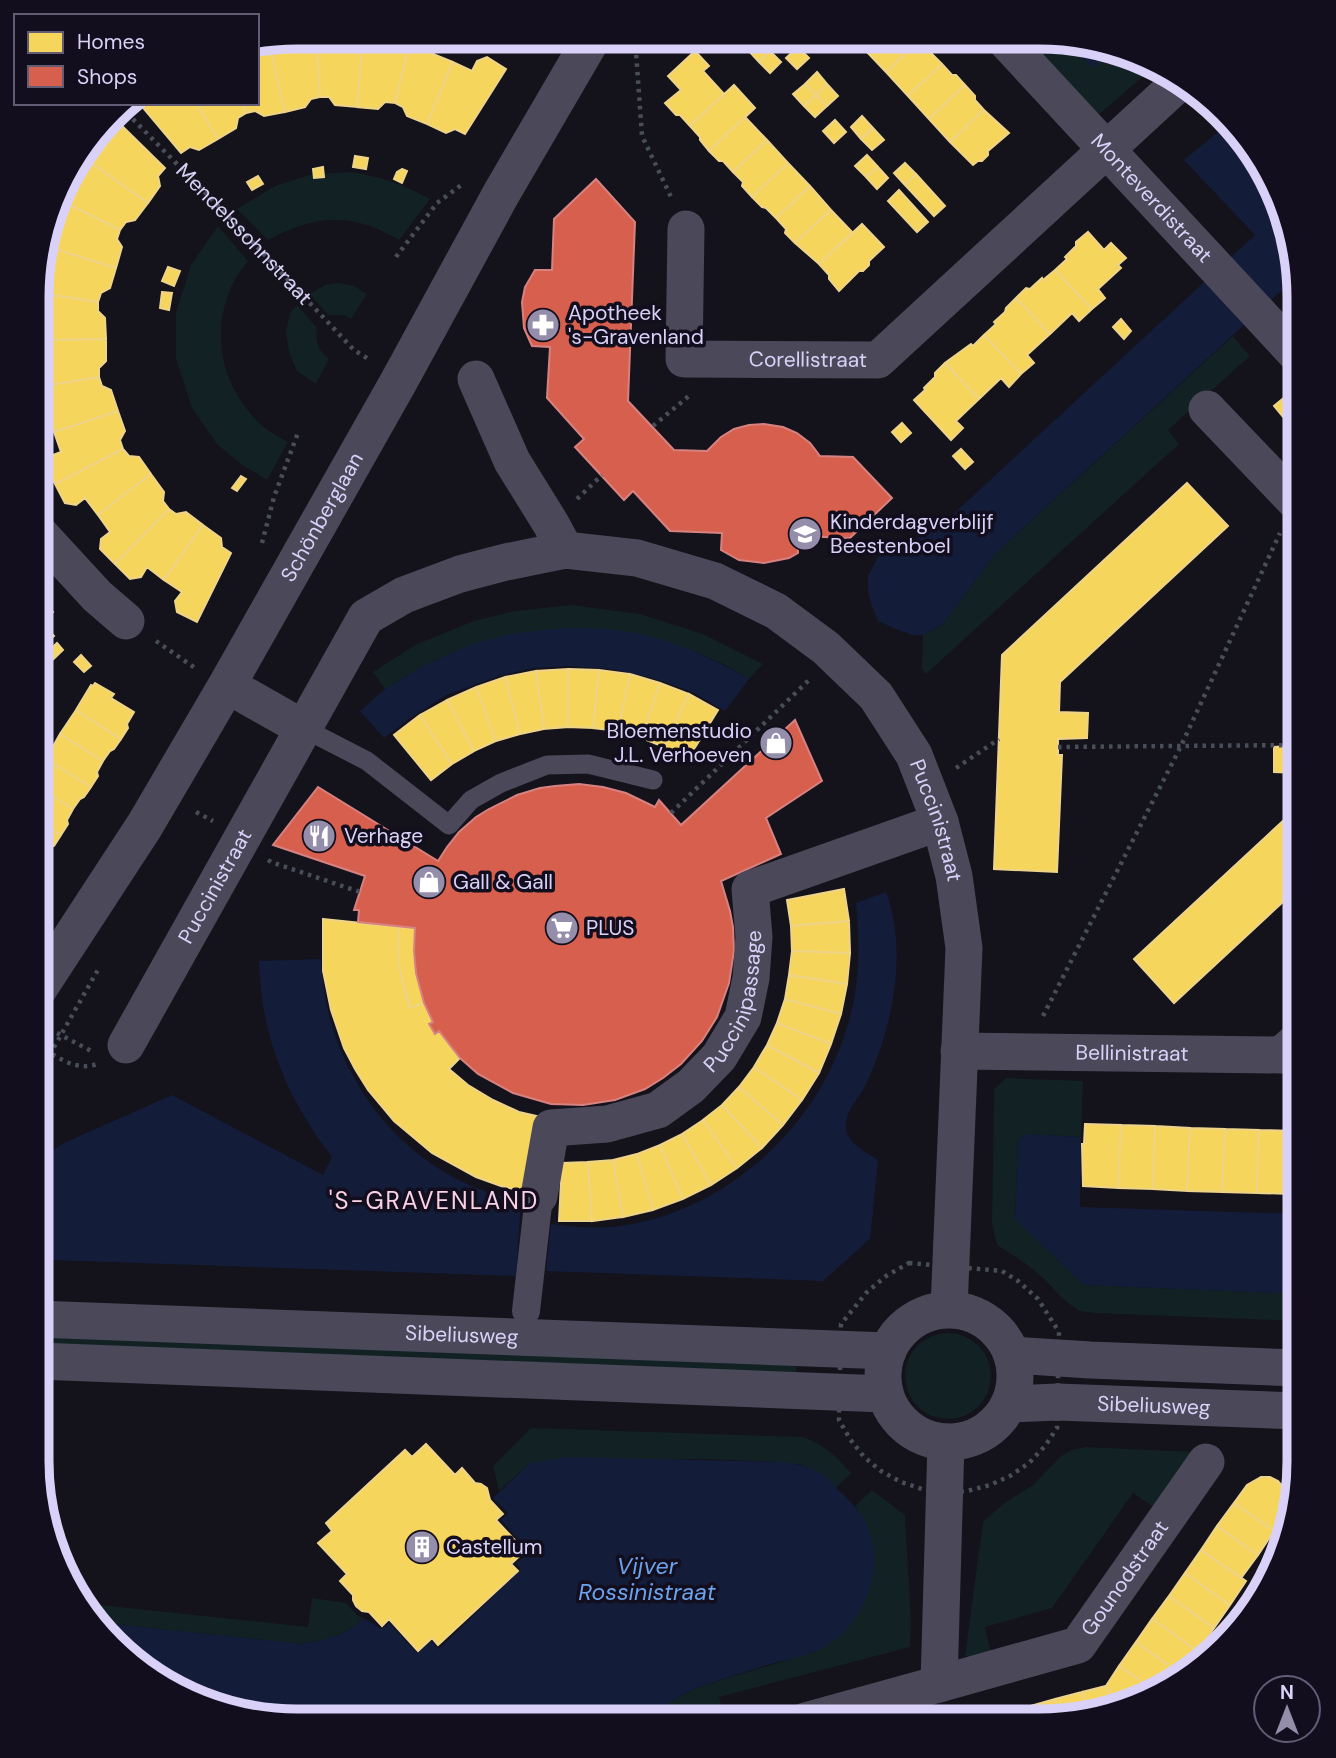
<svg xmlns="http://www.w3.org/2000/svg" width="1336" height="1758" font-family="'DM Sans',sans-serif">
<rect width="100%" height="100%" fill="#14121a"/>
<path fill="#122224" d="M1026,39H1066L1093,67L1109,52L1152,69L1097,116Z
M351,172C382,177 402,184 430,199L399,240C351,212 317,214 268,240L237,209L275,186L310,175Z
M218,226L248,261C244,267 239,273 235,279C208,331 221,389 264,427C271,433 280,437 288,442L267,480L241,464L217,444L192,408L176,359V312L191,265Z
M339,283L354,286L367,294L351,319L344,315H328L310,294L325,285Z
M297,305L317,328C315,341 318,350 329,359L316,384L297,371L289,352L286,332L290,313Z
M1233,336L1250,356L1168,430L1179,444L926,674L922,669L923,635L943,624L996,553Z
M571,605L640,614L703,634L763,664L749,679L725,665L694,651L467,646L423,666L385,689L373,672L417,644L474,621L514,611Z
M1006,1078L1083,1081L1081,1137L1026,1134L1018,1141L1015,1219L1084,1285L1299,1294V1321L1096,1313L1079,1311L1063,1299L1045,1280L1025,1263L997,1245L992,1224L994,1089Z
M37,1328L797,1358L796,1380L37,1352Z
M905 1376a43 43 0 1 1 86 0a43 43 0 1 1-86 0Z
M531,1428L803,1437C825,1445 836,1456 851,1473L836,1488L821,1473L802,1465L783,1462L700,1459L530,1463L499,1491L493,1466Z
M1085,1447L1194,1452L1155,1508L1133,1493L1052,1608L985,1627L991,1652L973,1657L965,1656L983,1522L1003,1504L1033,1485L1061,1456L1072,1450Z
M872,1490L905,1515L911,1619L910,1647L719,1697L725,1720H645C663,1706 680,1695 701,1686L814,1652L866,1523L855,1506Z
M312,1598L346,1603L358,1616L364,1618C345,1636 328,1639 303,1644L94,1622L81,1603L308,1627Z"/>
<path fill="#131d3a" d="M1066,39H1074L1109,52L1093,68Z
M1220,130L1275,191L1295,278L996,553L943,624L923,635H912L896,629L878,621L871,604L868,591V576L878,557L893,548L936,530L1255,235L1184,160Z
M564,628C578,628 593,628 607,629C658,633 706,654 749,679L725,711L692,692L653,678L611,669L568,666L534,668L502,675L446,695L409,719L384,738L360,711L385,689L423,666L467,646L509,634Z
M886,892C908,951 893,1028 866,1084C860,1097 845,1111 846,1127C847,1144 865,1151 878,1160L870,1239L823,1281L546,1271L551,1224C574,1227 598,1229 621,1226C727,1211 819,1126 848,1024C860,984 860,944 856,903Z
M321,959C324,1049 374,1135 455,1178C476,1189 498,1196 521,1201L516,1276L51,1260L37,1248V1165L48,1153L64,1143L172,1095L323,1175L332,1157C286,1097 261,1036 259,961Z
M1026,1134L1081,1137L1080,1207L1299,1214V1294L1084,1285L1015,1219L1018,1141Z
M568,1457L783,1462C796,1464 808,1466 819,1472C828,1477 835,1487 843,1494C852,1503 860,1512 866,1523C886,1563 868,1616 832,1642C814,1655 789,1659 767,1665C745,1672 723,1679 701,1686C680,1695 663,1706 645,1720L263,1719L152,1677L102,1633L94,1622L303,1644C328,1639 345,1636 364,1618L381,1629L389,1623L417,1653L431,1641L439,1649L521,1569L516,1564L529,1551L501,1520L508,1513L493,1498L530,1463Z"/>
<path fill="#f6d55c" stroke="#eed48b" stroke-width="2" d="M297,37H316L320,97L311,99L305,107L285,112L270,46L290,41V38Z
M316,37H342L363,40L357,107L335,105L329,97H320Z
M384,37H411L395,103L385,102L378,109L357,107L363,40L384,42Z
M411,37H435L438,44L433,54L453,62L427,124L407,116L403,107L395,103Z
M855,38H877L865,50Z
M877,38L922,39L886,72L865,50Z
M922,39L932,50V54L942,64L908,96L886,72Z
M760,40L770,51L759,62L748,50Z
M270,46L285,112L264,116L255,111L246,113L242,103H257V49Z
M798,47L809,58L797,69L786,58Z
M695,51L709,66L703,71L724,94L690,126L680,115H676L665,103L681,90L668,76Z
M770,51L781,62L770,73L759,62Z
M487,57L506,69L465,134L455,129L446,133L427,124L453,62L472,71L477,61Z
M942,64L952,75H956L965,85L929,119L908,96Z
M817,72L827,84L816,95L805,84Z
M805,84L816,95L804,106L793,94Z
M827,84L838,96L827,106L816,95Z
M734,85L755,108L709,151L700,140V137L690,126Z
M965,85L975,96V100L984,110L950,142L929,119Z
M816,95L827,106L815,117L804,106Z
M139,103H196L218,139L199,150L190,147L181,153Z
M196,103H242L246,113L238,118L236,128L218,139Z
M984,110L1009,133L988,151V155L982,161H978L973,165L950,142Z
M862,116L873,128L861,139L851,127Z
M113,117L165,168L158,176L160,186L148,203L93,164L105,147L96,141L95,138Z
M745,117L767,140L733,172L723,161H719L709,151Z
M835,120L846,132L834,143L823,131Z
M873,128L884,140L872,150L861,139Z
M767,140L788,163L752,197L742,186L743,182L733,172Z
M867,155L878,167L866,177L855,166Z
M355,156L368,158L366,169L353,167Z
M788,163L810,186L776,218L766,208L762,207L752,197Z
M905,163L916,174L905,185L894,173Z
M93,164L148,203L135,220L126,222L120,230L60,200L68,176L72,175L81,182Z
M323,167L324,177L314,178L313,169Z
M878,167L888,178L877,189L866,177Z
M402,169L407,171L402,183L394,179L397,172Z
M916,174L945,206L934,216L905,185Z
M258,176L263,184L252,190L247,182Z
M810,186L831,210L795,243L785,233L786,229L776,218Z
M899,190L928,222L917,232L888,201Z
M60,200L120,230L117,239L122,247L116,268L52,248L58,227L51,226Z
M831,210L853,233L819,264L795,243Z
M862,224L884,247L869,261V265L863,271H859L839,291L829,279V275L819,264Z
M1088,232L1104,250L1111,243L1126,258L1118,265L1121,268L1098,289L1105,298L1092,309L1055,270L1067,259L1065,257L1076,246V242Z
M52,248L116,268L110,288L101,293L98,302L39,293V266L45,268Z
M168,267L180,271L174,286L162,281Z
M1055,270L1092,309L1079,321L1072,313L1050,334L1016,298L1026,288L1030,289L1042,278L1043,280Z
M162,292L172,293L169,310L160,308Z
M39,293L98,302V311L105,318L106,339L39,340Z
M1016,298L1050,334L1027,355L1034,363L1021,374L984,335L996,324L994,322L1005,312L1006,308Z
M1121,319L1131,331L1124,339L1113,327Z
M984,335L1021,374L1009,387L1001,378L979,399L945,363L971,344L973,346Z
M106,339V361L99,368V377L39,387V340Z
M945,363L979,399L956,421L963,428L951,440L914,400L925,390L924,388L935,377V373Z
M99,377L102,386L111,390L118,411L54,432L47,412L39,415V387Z
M1285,397L1295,408L1284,418L1274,406Z
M118,411L125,431L120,440L123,449L55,484L46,466L50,456L61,452L54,432Z
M902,423L911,433L901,442L892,432Z
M123,449L129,456L139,457L151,474L98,515L85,498L76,505L65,503L55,484Z
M961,449L973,462L965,469L953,456Z
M151,474L164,492L163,501L169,509L115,564L100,549L101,539L110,532L98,515Z
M241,476L246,479L237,491L232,488Z
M1187,483L1228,526L1060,682L1059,712L1088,713L1087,738L1058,739V755H1062L1057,872L994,869L1002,655Z
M169,509L176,514L186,512L203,525L164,580L147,567L141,577L130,579L115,564Z
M203,525L221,538L222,547L231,553L197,622L177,612L175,601L182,592L164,580Z
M42,600L53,612L42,623L54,636L38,650V603Z
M57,643L63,650L42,670L38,665V661Z
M81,655L91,666L84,672L74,662Z
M568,669L599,670L593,728L568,727Z
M568,669V727L544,729L536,671Z
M599,670L630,674L618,731L593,728Z
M536,671L544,729L520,734L505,677Z
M40,673L49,682L39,691L38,675Z
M630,674L660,683L641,738L618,731Z
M505,677L520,734L496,741L476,687Z
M95,683L114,694L111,698L134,712L127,724L128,728L121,739L76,710L91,685L93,686Z
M660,683L689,694L664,747L641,738Z
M476,687L496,741L474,751L447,700Z
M689,694L718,710L688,759L664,747Z
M447,700L474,751L452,764L420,715Z
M76,710L121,739L114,749L110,751L103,761L60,734Z
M420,715L452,764L431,780L394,735Z
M60,734L103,761L97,772L98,776L91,787L46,759Z
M1289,746H1299V773L1274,772V747Z
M46,759L91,787L84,797L80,799L73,809L38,787V771Z
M38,787L73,809L67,820L68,824L61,835L38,821Z
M1299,806V887L1174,1003L1134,959Z
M38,821L61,835L54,846L50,847L43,858L38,854Z
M844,889L849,921L791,926L787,900Z
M323,919L399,927L398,948L400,970L408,1003L410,1008L424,1003L433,1022L429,1024L435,1034L439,1031L460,1058L449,1069L468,1085L493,1100L519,1112L541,1117L526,1192L501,1186L476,1177L432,1153L394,1121L368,1090L355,1069L344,1048L331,1010L323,971Z
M849,921L850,953L792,951L791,926Z
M399,927L415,928V966L424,1003L410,1008L400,970L398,948Z
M792,951L850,953L847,984L789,975Z
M789,975L847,984L841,1014L785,999Z
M785,999L841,1014L831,1044L777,1023Z
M777,1023L831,1044L819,1073L767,1045Z
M767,1045L819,1073L802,1100L754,1067Z
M754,1067L802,1100L783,1125L739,1087Z
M739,1087L783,1125L762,1148L722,1105Z
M722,1105L762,1148L737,1168L703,1120Z
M703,1120L737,1168L711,1185L682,1134Z
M1085,1124L1121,1125L1118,1188L1083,1186L1082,1144H1084Z
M1121,1125L1155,1126L1153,1189L1118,1188Z
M1155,1126L1190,1128L1187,1191L1153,1189Z
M1190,1128L1225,1129L1222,1192L1187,1191Z
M1225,1129L1259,1130L1257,1193L1222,1192Z
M1259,1130L1294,1131L1292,1194L1257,1193Z
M1294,1131L1299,1132V1194H1292Z
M682,1134L711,1185L683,1199L660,1145Z
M660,1145L683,1199L653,1210L637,1154Z
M637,1154L653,1210L623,1217L613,1160Z
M613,1160L623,1217L592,1221L588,1162Z
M588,1162L592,1221H559L562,1163Z
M426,1444L455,1475L462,1468L475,1483L481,1484L487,1488L490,1500L503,1514L496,1520L525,1551L511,1564L518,1571L438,1645L432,1638L418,1651L389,1619L382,1626L369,1612L362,1611L356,1606L353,1600V1595L340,1581L347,1574L318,1543L332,1531L326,1523L405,1450L412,1457Z
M1261,1477H1270L1278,1481L1288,1493L1289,1508L1274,1531L1234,1503L1247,1485Z
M1234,1503L1274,1531L1258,1555L1217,1526Z
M1217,1526L1258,1555L1241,1578L1201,1550Z
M1201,1550L1246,1581L1230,1605L1185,1573Z
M1185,1573L1230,1605L1214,1628L1169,1596Z
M1169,1596L1214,1628L1198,1651L1152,1619Z
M1152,1619L1198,1651L1181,1674L1136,1642Z
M1136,1642L1181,1674L1179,1678L1158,1692L1119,1666Z
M1119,1666L1158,1692L1118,1703L1106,1686Z
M1106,1686L1118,1703L1087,1710L1082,1692Z
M1082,1692L1087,1710L1059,1717L1055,1699Z
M1055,1699L1059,1717L1040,1721H1031L1027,1707Z
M1027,1707L1031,1721H1002L1000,1714Z
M1000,1714L1002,1721H973Z"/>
<path fill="#d6604d" stroke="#d78281" stroke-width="2" d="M596,179L635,222L628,401L674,450L707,451L721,437L734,429L749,425L764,424L783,427L797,433L810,443L820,456L853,457L892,498L850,538L798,536V553L789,558L764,563L739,560L721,550L722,533L670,531L633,491L624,500L575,447L584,439L547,398L550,347L532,346L524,328L522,302L525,287L535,270H552L554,219Z
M795,720L822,781L766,818L781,854L721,881L730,911L733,927L734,951L729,983L717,1017L702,1041L681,1064L663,1078L645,1089L615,1100L583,1105L551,1104L513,1093L478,1074L460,1058L439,1031L435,1034L429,1024L433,1022L424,1003L416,973L414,951L415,928L358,922L359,910H354L365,876L273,845L318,787L438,861L447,847L459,832L476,817L489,809L517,795L540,788L555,786L579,784L603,787L626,793L655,807L659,800L681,825Z"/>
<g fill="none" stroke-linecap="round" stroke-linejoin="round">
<g stroke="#474e59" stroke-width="4.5" stroke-dasharray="3.5 5" stroke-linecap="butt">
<path d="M518,37L541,49"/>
<path d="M635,38L642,136L672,199"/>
<path id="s1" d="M121,107L229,217L354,350L370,360"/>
<path d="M396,257L437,203L464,183"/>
<path d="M653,426L690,395"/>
<path d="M577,499L602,475"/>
<path d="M262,543L274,497L299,430"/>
<path d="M156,641L195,668"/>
<path d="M1058,747L1299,745"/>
<path d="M956,768L999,739"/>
<path d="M196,812L213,821"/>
<path d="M671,813L809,680"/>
<path d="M268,860L271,862L360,892"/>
<path d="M1043,1016L1181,746L1280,533"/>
<path d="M42,1025L93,1052"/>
<path d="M38,1045C56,1056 75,1072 97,1064"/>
<path d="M37,1077L99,968"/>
<path d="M909,1263L1002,1271L1018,1281L1038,1299L1059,1332L1057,1428L1045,1446L1029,1463L1010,1476L990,1485L967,1491L944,1492L922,1489L901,1482L881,1471L864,1457L850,1439L839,1420L841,1324L867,1292L886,1276Z"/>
</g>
<path stroke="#4a4859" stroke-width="19" d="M303,728L367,761L449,825L471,800L501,783L547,765L588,764L653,780"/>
<path stroke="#4a4859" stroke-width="28" d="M526,1311L539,1196"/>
<g stroke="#4a4859" stroke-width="37">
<path id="s2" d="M1004,39L1299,357"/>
<path id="s3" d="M686,229L684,359L878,360L1182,80"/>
<path d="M476,379L512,461L551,524L565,550"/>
<path d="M1207,409L1295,501"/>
<path d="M39,533L97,596L126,621"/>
<path d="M227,685L303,728"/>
<path id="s4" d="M126,1045L366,617L404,595L460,574L506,562L565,550L637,558L715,581L776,611L826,648L876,696L914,755L940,822L954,876L964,948L949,1309"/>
<path id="s5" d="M959,1051L1281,1055L1299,1039"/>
<path id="s6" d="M539,1196L551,1128L607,1124L658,1110L691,1086L719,1057L743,1017L751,978L754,937L750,889L940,822"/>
<circle cx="949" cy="1376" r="66"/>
<path id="s7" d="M37,1319L888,1351"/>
<path d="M1012,1355L1090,1360L1299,1368"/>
<path d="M37,1361L885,1394"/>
<path id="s8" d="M1009,1404L1058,1402L1299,1411"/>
<path id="s9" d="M939,1684L1078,1645L1206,1462"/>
<path d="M805,1721L939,1684L946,1442"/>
</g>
<path stroke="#4a4859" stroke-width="38" id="s10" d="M38,989L145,825L227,685L399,381L501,194L592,38"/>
</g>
<defs>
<symbol id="pharmacy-disc" viewBox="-11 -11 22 22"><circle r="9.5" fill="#958eab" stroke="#130e1d"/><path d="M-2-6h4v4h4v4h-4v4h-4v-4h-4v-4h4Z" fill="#fff"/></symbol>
<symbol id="school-disc" viewBox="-11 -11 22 22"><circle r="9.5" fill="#958eab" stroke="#130e1d"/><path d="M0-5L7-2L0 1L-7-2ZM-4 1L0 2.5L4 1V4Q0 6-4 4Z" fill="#fff"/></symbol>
<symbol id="shop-disc" viewBox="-11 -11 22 22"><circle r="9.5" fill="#958eab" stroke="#130e1d"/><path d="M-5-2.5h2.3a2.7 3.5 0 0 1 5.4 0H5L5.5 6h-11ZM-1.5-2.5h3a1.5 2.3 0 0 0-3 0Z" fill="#fff"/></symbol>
<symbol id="restaurant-disc" viewBox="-11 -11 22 22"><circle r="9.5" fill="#958eab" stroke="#130e1d"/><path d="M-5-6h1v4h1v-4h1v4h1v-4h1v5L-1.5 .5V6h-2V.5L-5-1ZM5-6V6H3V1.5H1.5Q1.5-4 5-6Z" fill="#fff"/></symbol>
<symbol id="supermarket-disc" viewBox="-11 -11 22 22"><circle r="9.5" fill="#958eab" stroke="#130e1d"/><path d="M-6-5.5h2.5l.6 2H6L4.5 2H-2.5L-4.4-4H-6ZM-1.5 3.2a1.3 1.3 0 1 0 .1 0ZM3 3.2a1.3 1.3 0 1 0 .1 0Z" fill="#fff"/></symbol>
<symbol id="building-disc" viewBox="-11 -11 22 22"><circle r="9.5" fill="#958eab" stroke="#130e1d"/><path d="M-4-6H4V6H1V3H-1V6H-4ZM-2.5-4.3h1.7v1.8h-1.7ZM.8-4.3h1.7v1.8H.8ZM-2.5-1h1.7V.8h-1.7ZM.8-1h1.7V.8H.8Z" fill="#fff"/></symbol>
</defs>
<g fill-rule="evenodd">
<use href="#pharmacy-disc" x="524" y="306" width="38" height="38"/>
<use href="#school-disc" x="786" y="515" width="38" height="38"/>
<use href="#shop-disc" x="757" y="724" width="38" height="38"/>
<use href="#restaurant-disc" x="300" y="817" width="38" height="38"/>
<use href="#shop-disc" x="410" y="863" width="38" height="38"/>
<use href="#supermarket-disc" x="543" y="909" width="38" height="38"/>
<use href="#building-disc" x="403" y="1528" width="38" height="38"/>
</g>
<g text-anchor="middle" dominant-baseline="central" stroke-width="7" stroke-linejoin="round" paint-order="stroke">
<g font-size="21" fill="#dad1f9" stroke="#130e1d">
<text stroke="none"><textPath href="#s2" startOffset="217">Monteverdistraat</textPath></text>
<text stroke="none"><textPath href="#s1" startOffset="177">Mendelssohnstraat</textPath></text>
<text stroke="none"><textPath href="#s3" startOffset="254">Corellistraat</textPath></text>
<text stroke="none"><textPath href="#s10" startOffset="551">Schönberglaan</textPath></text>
<text stroke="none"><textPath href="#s4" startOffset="1195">Puccinistraat</textPath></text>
<text stroke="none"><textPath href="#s4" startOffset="182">Puccinistraat</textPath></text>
<text stroke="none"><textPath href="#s6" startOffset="318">Puccinipassage</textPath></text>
<text stroke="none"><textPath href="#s5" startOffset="173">Bellinistraat</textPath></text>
<text stroke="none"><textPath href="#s7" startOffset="425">Sibeliusweg</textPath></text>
<text stroke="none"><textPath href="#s8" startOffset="145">Sibeliusweg</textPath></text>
<text stroke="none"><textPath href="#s9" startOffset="226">Gounodstraat</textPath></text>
</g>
<g font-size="21" fill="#dad1f9" stroke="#130e1d" text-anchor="start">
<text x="568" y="313">Apotheek<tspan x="568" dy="24">'s-Gravenland</tspan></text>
<text x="830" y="522">Kinderdagverblijf<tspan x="830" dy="24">Beestenboel</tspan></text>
<text x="752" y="731" text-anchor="end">Bloemenstudio<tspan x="752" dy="24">J.L. Verhoeven</tspan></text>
<text x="344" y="836">Verhage</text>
<text x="453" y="882">Gall &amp; Gall</text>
<text x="586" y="928">PLUS</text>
<text x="446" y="1547">Castellum</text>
</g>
<g font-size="23" font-style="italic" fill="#6ca2eb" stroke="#130e1d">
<text x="647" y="1566">Vijver<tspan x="647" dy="26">Rossinistraat</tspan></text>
</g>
<g font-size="24" letter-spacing="2" fill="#f9d2e6" stroke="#130e1d">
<text x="434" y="1200">'S-GRAVENLAND</text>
</g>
</g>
<path d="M0 0H1336V1758H0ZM297 49H1039A248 248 0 0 1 1287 297V1461A248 248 0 0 1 1039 1709H297A248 248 0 0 1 49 1461V297A248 248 0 0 1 297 49Z" fill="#130e1d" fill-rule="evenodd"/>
<path fill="none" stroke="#dad1f9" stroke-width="9" d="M297 49H1039A248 248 0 0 1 1287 297V1461A248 248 0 0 1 1039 1709H297A248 248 0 0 1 49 1461V297A248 248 0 0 1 297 49Z"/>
<rect x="14" y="14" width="245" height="91" fill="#130e1d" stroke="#635c75" stroke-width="2"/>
<rect x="28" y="32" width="35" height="21" fill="#f6d55c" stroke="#635c75" stroke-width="2"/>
<text x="77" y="49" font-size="21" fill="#dad1f9">Homes</text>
<rect x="28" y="66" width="35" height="21" fill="#d6604d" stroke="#635c75" stroke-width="2"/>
<text x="77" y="84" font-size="21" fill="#dad1f9">Shops</text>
<g transform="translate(1287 1709)"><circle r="33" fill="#130e1d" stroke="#635c75" stroke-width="2"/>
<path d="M0-5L12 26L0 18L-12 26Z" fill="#958eab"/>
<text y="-10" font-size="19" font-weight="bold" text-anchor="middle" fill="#dad1f9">N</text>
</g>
</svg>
